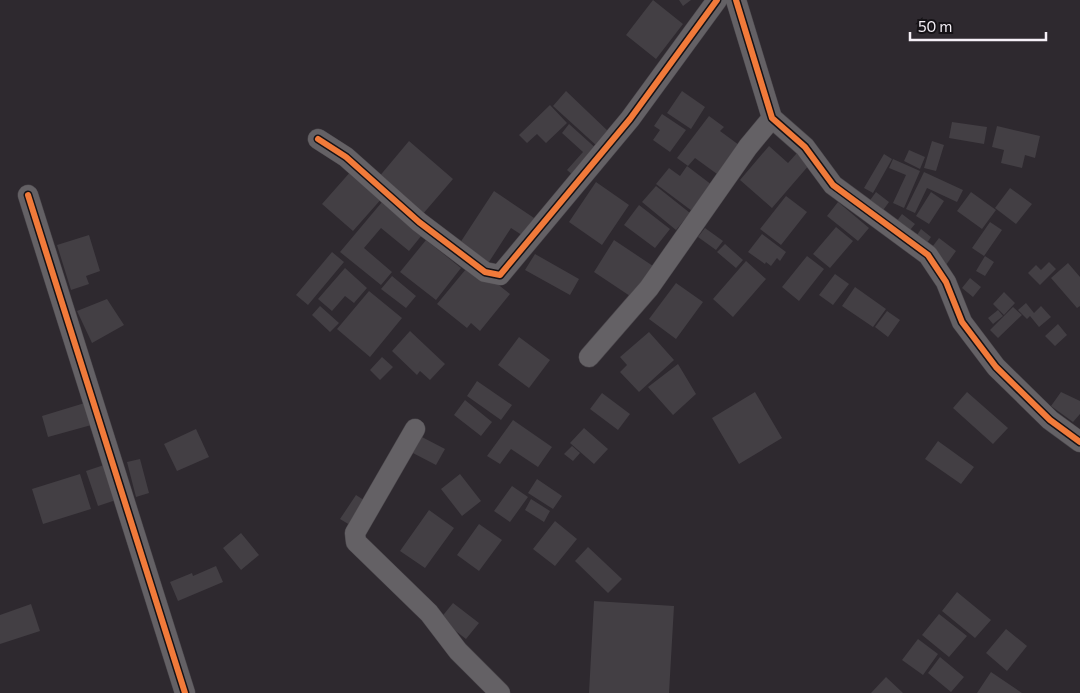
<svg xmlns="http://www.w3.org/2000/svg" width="1080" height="693" font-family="Commissioner,sans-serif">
<rect width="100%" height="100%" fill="#2e292f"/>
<path fill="#433f44" d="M653,0L683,24L656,59L626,35Z
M679,0H691L683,6Z
M566,91L610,133L597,146L553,106Z
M682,91L705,107L691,129L667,113Z
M550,105L567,123L546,143L537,134L527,143L519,135Z
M662,114L686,130L670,152L653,140L660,130L654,126Z
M709,116L724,127L720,131L739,145L717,174L695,158L688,166L677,158Z
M952,122L987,127L984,144L949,138Z
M569,124L599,151L576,178L567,170L583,152L562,133Z
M997,126L1040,136L1035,158L1025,155L1022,168L1001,163L1004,150L992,147Z
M409,141L453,179L422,215L378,178Z
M932,141L944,145L936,171L924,168Z
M769,146L788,163L797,153L810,164L772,208L740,180Z
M909,150L925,157L920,169L904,161Z
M884,154L892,159L873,193L864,188Z
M893,159L920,171L904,208L893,203L906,175L889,168Z
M687,166L712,185L692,211L656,184L669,168L680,176Z
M352,170L383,197L353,231L322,204Z
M924,172L963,190L957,202L927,188L915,213L906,209Z
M596,182L629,205L602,245L569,222Z
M656,186L690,213L676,230L642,202Z
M1010,188L1032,204L1016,224L995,208Z
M494,191L540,222L528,239L511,228L487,265L458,246Z
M876,192L889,202L881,213L868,203Z
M931,192L944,201L929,224L916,216Z
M971,192L996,210L982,229L957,211Z
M786,196L807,212L781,245L760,229Z
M382,202L422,235L409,251L381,228L364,248L392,272L381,285L340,252Z
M838,202L869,228L858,241L827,216Z
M639,205L670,229L655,248L624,225Z
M902,214L915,224L906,235L894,225Z
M990,222L1002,230L984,256L972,248Z
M836,227L853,241L830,268L813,254Z
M705,228L723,241L716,250L698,237Z
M921,229L931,237L923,249L913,241Z
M762,234L786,252L780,261L777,258L771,266L766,262L765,264L748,252Z
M89,235L100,271L86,276L89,284L71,290L57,245Z
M939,238L956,251L946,265L929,251Z
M426,240L461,268L436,300L400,272Z
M614,240L653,266L633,298L594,272Z
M725,244L743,260L736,268L717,252Z
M332,252L344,262L308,305L296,295Z
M535,254L579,279L570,295L525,270Z
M807,256L824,269L799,301L782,287Z
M985,256L994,262L985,276L976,271Z
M746,261L766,279L733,317L713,299Z
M1049,262L1056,269L1040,285L1028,273L1036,265L1041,270Z
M471,263L510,294L480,331L471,323L467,328L437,304Z
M1068,263L1080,277V306L1077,308L1051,278Z
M345,268L367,288L354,303L345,296L332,311L318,299Z
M835,274L849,284L833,305L819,295Z
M392,276L416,296L406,308L381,289Z
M970,278L981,287L973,297L962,288Z
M676,283L703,302L676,339L649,319Z
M855,287L886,309L873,327L842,306Z
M369,291L402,318L370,357L337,329Z
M1004,292L1015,303L1004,315L993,304Z
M107,299L124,325L92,343L77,311Z
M1026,303L1034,313L1041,306L1051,317L1039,327L1030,316L1027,319L1018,310Z
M320,306L339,323L330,332L312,315Z
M1013,307L1022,315L998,338L990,330Z
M998,310L1003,316L993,324L988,318Z
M887,311L900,320L888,337L875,327Z
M1058,324L1067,335L1055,346L1045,336Z
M410,331L445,364L430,380L420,371L417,375L392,351Z
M649,332L674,360L639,392L620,372L627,365L620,357Z
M519,337L550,360L529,388L498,365Z
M382,357L393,367L380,380L370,370Z
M678,364L696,394L673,415L648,387Z
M477,381L512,405L501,420L467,396Z
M755,392L782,438L739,464L712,418Z
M967,392L1008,428L993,444L953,408Z
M1061,392L1080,401V414L1073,422L1051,406Z
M602,393L630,414L618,430L590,409Z
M465,400L492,422L481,436L454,415Z
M88,402L95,424L48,437L42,416Z
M513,420L552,447L538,467L511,449L500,464L487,456Z
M584,428L608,449L594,464L570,443Z
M196,429L209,457L177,471L164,444Z
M420,436L445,449L436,465L411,452Z
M938,441L974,467L961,484L925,459Z
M572,446L580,453L573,461L564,454Z
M140,459L149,493L136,497L127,462Z
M107,464L119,499L98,506L86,471Z
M80,474L91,509L43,524L32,489Z
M460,474L481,501L462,516L441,489Z
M537,479L562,496L553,509L528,493Z
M512,486L528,497L510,522L494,511Z
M356,495L370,504L355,528L340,519Z
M531,499L550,511L544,522L525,510Z
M429,510L454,528L425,568L400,551Z
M555,521L577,539L555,566L533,549Z
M479,524L502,540L479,571L457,555Z
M241,533L259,555L241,570L223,548Z
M588,547L622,579L608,593L575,561Z
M216,566L223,582L178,601L170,582L192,573L193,576Z
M957,592L991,620L975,638L942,611Z
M594,601L674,606L669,693H589Z
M453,603L479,623L466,639L440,619Z
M31,604L40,631L0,644V615Z
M939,614L967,636L949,657L922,635Z
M1006,629L1027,646L1007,671L986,653Z
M918,639L938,654L923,675L902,660Z
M940,657L964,677L951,692L928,673Z
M991,672L1022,693H977Z
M886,677L903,693H871Z"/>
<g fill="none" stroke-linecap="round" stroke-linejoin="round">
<defs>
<path id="minor" d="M736,0L772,118L805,147L833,185L928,255L946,282L962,322L996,367L1050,420L1080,442
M318,139L346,157L419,222L485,272L500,275L630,119L717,0
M28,195L185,693
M589,357L649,288L748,147L772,118
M415,429L355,533L356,542L429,613L458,651L500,693"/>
</defs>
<use href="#minor" stroke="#4b474c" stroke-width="21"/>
<use href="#minor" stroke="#646165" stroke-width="20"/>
<defs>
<path id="cycleway" d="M736,0L772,118L805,147L833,185L928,255L946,282L962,322L996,367L1050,420L1080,442
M318,139L346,157L419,222L485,272L500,275L630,119L717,0
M28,195L185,693"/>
</defs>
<use href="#cycleway" stroke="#151216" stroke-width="9"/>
<use href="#cycleway" stroke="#f17a3a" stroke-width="6"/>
</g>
<path d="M910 32v8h136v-8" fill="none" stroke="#f5f0f7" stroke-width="2.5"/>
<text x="918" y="32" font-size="15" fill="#f5f0f7" stroke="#151216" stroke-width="4" paint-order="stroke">50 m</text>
</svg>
